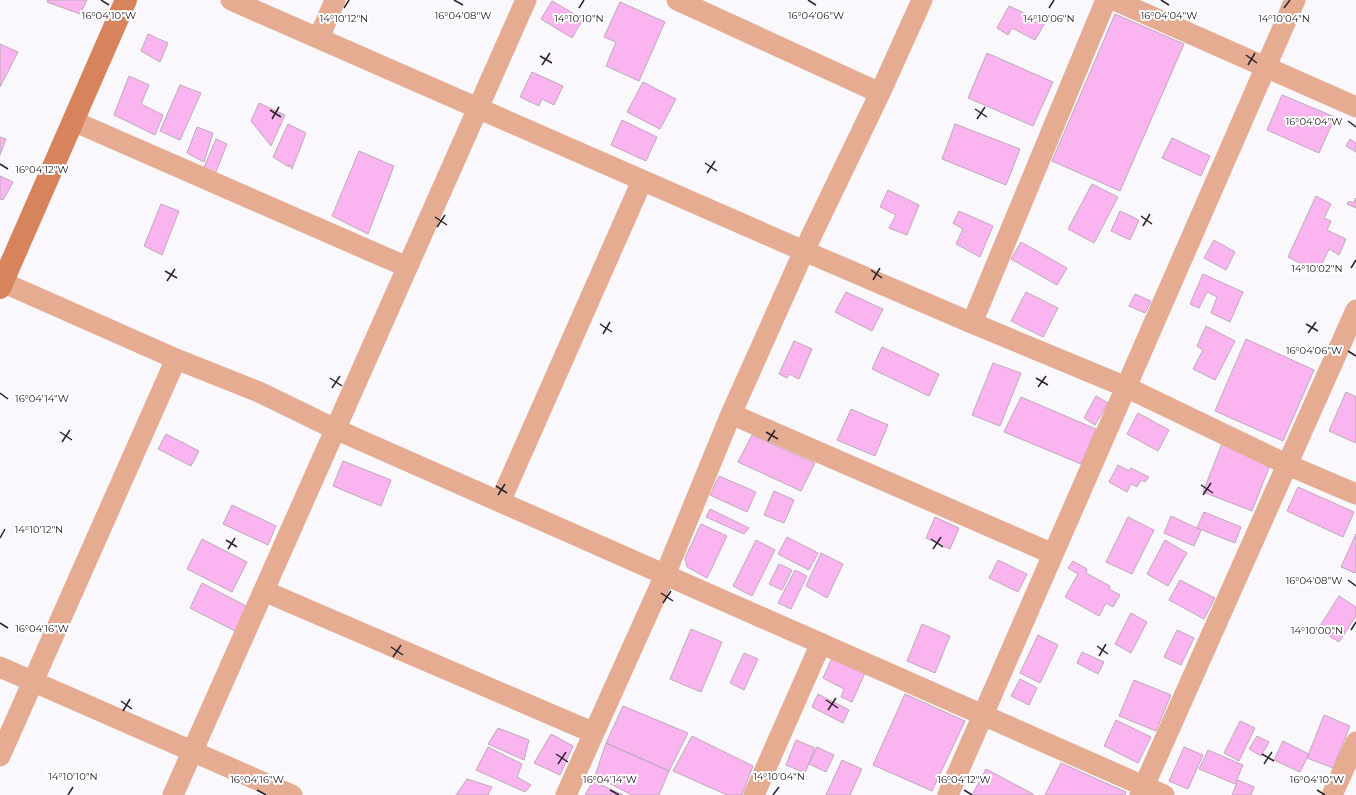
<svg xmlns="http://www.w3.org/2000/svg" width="1356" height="795" font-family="Montserrat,sans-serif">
<rect width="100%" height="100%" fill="#faf8fc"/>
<path fill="#fab5f1" stroke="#bda9ba" d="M48,0H87L80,14L47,2Z
M552,1L583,19L572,38L541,19Z
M620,2L665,22L639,81L606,66L616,42L604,37Z
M1009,6L1045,23L1035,40L1012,28L1008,35L997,28Z
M1115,14L1184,44L1120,191L1052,161Z
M148,34L168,43L160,62L141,51Z
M0,44L18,52L0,87Z
M987,53L1053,82L1033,126L968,98Z
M532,72L563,86L554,105L542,99L539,106L520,97Z
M129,76L149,85L141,104L163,115L155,135L114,115Z
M643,82L676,99L660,129L627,112Z
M180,85L201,93L180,140L160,131Z
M1282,95L1335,117L1319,153L1267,130Z
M259,103L285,115L271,146L251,121Z
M622,120L657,137L646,161L611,145Z
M288,124L306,133L292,169L289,164V167L273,157Z
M955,124L1020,149L1006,185L942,159Z
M197,127L213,133L204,162L187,153Z
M0,137L6,139L0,155Z
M1172,138L1210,156L1201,176L1162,158Z
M216,139L227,144L215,174L203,170Z
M1350,139L1356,143V152L1346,146Z
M359,151L394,166L368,234L332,216Z
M0,176L13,182L3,200L0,199Z
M1092,184L1118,197L1094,243L1068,229Z
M888,190L919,205L907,235L889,228L896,215L880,207Z
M1316,196L1331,204L1324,218L1331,221L1327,230L1346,239L1339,255L1329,249L1318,272L1288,257Z
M1356,198V208L1347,204L1349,201L1353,203Z
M161,204L179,211L162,255L144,246Z
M959,211L993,226L980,257L956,244L963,229L953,223Z
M1120,211L1139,220L1130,240L1111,231Z
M1214,240L1235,252L1226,270L1204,258Z
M1021,242L1067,268L1057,285L1011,259Z
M1203,274L1243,292L1230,322L1211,313L1217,297L1207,292L1199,308L1190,304Z
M846,292L883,309L872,331L835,312Z
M1026,292L1058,308L1043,337L1011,321Z
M1135,294L1151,301L1145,313L1129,306Z
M1206,326L1235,341L1215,380L1193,369L1203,350L1197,346Z
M1246,339L1314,370L1283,441L1215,411Z
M794,341L812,349L799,379L789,374L787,378L779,374Z
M882,347L939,374L929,396L872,369Z
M993,363L1021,373L1000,426L972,415Z
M1346,392L1356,397V443L1329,431Z
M1096,396L1108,403L1095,425L1084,418Z
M1021,397L1096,429L1081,464L1004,432Z
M851,409L888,425L875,456L837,440Z
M1138,413L1169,430L1158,451L1127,434Z
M166,434L199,451L191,466L158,449Z
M752,435L815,463L801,491L738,462Z
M1223,441L1272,460L1252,511L1203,492Z
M343,461L391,480L381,506L333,486Z
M1118,465L1129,471L1131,468L1149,477L1145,482L1141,480L1137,487L1131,484L1127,492L1109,482Z
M719,476L756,492L747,512L710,495Z
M1298,487L1354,512L1343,537L1287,511Z
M774,491L794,500L784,523L764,515Z
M232,505L276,526L268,545L223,524Z
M710,509L749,528L744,534L706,517Z
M1204,512L1241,527L1235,543L1197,528Z
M1171,516L1201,530L1194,546L1164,533Z
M935,517L959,528L950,549L926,538Z
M1128,517L1154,530L1132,574L1106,562Z
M701,524L727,536L707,578L687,567L685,558Z
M1356,534V572L1355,573L1341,567Z
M787,537L818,553L809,570L778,554Z
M202,539L247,562L232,592L187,569Z
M756,540L775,550L752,596L733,586Z
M1165,540L1187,553L1168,586L1147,574Z
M821,553L843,564L827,598L806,586Z
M998,560L1027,574L1018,592L989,578Z
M1073,561L1087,569L1086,573L1110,586L1109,589L1120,595L1113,607L1106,603L1099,616L1065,597L1078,574L1068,568Z
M779,564L792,570L782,590L769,584Z
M795,570L807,576L791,609L778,603Z
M1180,580L1215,598L1204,619L1169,600Z
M202,583L248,607L235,631L190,608Z
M1339,596L1356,607V616L1339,642L1318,629Z
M1131,613L1147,622L1131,653L1115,644Z
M922,624L950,636L935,673L907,661Z
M691,629L722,642L701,692L670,679Z
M1177,630L1194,638L1181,665L1164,657Z
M1038,635L1058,645L1040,683L1020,673Z
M1082,652L1104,662L1098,674L1077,663Z
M744,653L758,659L744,690L730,683Z
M832,658L865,673L852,702L841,697L844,689L823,678Z
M1020,679L1037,688L1029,705L1011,696Z
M1134,680L1171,695L1156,731L1119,716Z
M818,694L849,710L843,723L812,707Z
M905,694L965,721L932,791L873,765Z
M623,706L688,733L669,771L606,743Z
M1324,715L1350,726L1333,768L1307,758Z
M1116,720L1151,737L1138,763L1104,746Z
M1240,721L1255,728L1239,761L1224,753Z
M498,728L529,740L524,760L488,744Z
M551,734L573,746L560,775L534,763Z
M692,736L753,766L742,795H727L673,771Z
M1257,736L1269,742L1261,756L1249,749Z
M796,740L815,748L805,773L786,765Z
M1283,741L1309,754L1300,772L1274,760Z
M606,743L669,771L659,795H632L595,776Z
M488,747L522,764L517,777L531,785L525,792L476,770Z
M817,747L834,755L826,772L809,764Z
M1184,747L1203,755L1188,789L1169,781Z
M1208,750L1243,765L1235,784L1199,769Z
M842,760L862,769L850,795H826Z
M1061,763L1126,792L1125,795H1045Z
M986,769L1033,794V795H972Z
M467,779L492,787L488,795H456Z
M1238,780L1254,787L1251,795H1232Z
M593,781L623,795H585Z"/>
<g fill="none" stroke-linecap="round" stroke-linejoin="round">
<path stroke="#e5ac91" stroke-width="21" d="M231,0L804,251L972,323L1126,387L1288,465L1356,494
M677,0L880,93
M1114,0L1356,107
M319,38L335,0
M73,121L407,267
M0,281L176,359L259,392L335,429L1164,795
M972,323L1106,0
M731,414L1053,554
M500,502L642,181
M264,591L594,733
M0,667L292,795
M0,756L176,359
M173,795L526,0
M566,795L665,575L731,414L804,251L880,93L922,0
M754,795L821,643
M948,795L1295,0
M1140,795L1356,310
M1332,795L1356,742"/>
<path stroke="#d7845c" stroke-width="22" d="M0,288L126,0"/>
</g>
<path fill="none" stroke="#28232a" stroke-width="1.5" d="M101,0L109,5M454,0L463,5M808,0L816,5M1161,0L1169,5M344,8L349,0M579,8L584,0M1049,8L1054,0M1284,8L1290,0M1246,55L1257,63M540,56L552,63M542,65L550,53M1248,65L1255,53M975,109L987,117M270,110L281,117M272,119L279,107M977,119L985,107M1348,121L1356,127M705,163L717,171M0,164L8,169M707,173L715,161M1141,216L1152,224M435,217L447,225M1143,226L1150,214M437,227L445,215M1351,268L1356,260M871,270L882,278M165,271L177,278M873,280L880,268M167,281L175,269M600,324L612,332M1306,324L1318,331M1308,333L1316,322M603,334L610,322M1348,351L1356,356M330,378L342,386M1036,378L1048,385M1038,387L1046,376M332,388L340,376M0,393L8,399M60,432L72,440M766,432L778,439M768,441L775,430M62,442L70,430M1201,485L1213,493M496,486L507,493M498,495L505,484M1203,495L1211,483M0,538L5,529M931,539L943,547M226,540L237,547M228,549L235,538M933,549L941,537M1348,580L1356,586M661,593L673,601M663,603L671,591M0,623L8,628M1351,630L1356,622M1097,646L1108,654M391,647L403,655M1099,656L1106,644M393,657L401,645M826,700L838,708M121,701L132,709M828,710L836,698M123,711L130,699M556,754L568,762M1262,754L1274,761M558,764L566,752M1264,764L1272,752M257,790L266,795M610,790L619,795M964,790L972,795M1317,790L1325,795M68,795L73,787M773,795L779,787"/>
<g font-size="10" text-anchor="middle" fill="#28232a" stroke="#fff" stroke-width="4" stroke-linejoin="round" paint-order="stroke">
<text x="109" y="19">16°04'10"W</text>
<text x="463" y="19">16°04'08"W</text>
<text x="816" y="19">16°04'06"W</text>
<text x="1169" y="19">16°04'04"W</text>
<text x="344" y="22">14°10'12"N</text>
<text x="579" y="22">14°10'10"N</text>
<text x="1049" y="22">14°10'06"N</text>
<text x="1284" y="22">14°10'04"N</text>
<text x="1314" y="125">16°04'04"W</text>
<text x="42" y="173">16°04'12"W</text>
<text x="1317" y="272">14°10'02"N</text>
<text x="1314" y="354">16°04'06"W</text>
<text x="42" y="402">16°04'14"W</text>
<text x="39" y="533">14°10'12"N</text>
<text x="1314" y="584">16°04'08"W</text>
<text x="42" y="632">16°04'16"W</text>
<text x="1317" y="634">14°10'00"N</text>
<text x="73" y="780">14°10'10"N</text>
<text x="779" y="780">14°10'04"N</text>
<text x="257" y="783">16°04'16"W</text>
<text x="610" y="783">16°04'14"W</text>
<text x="964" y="783">16°04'12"W</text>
<text x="1317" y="783">16°04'10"W</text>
</g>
</svg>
